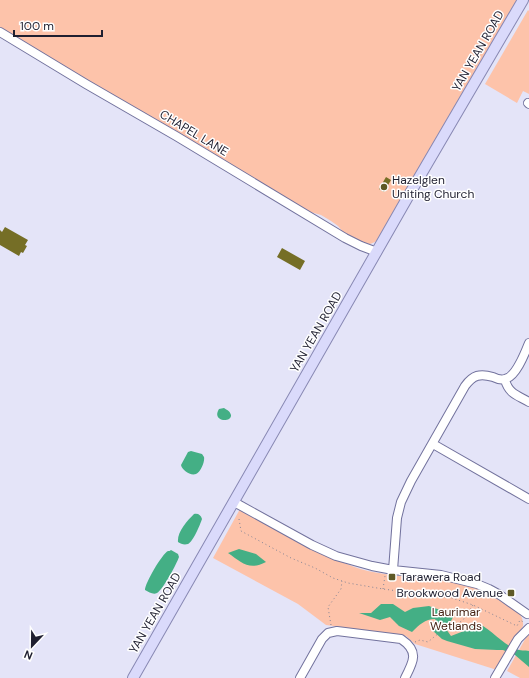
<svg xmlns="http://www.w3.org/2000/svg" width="529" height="678" font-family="'DM Sans',sans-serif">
<rect width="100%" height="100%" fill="#e4e4f8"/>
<path fill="#fdc3aa" d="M0,0H518L411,183L403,182V183L408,187L401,198L392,219L379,238L375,242L370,244L361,243L344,233L338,226L331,221L321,215L307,211L167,127L0,29Z
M528,10L529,11V94L523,91L517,103L485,84Z
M240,509L339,561C348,564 358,569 368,571C408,580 450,576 488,591C495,594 502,601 508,605C517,611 524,615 523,626L497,670L415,644L406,636L326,625L298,604L213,558Z
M528,634H529V678H520L507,671Z"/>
<path fill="#44af85" d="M224,408C227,410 230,411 231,415C232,423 211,422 219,409Z
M191,451L202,454L204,457C205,461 201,472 196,474C190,476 182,470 181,465L188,452Z
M194,514C198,513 201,515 202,519C200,525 193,542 188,544C184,545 181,544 178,542C177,532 187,521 194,514Z
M239,549L256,554L266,562C249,571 241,562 228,553Z
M171,550L178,554L179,557C177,563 163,590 157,593C153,595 149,592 145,590C145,583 162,554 168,551C169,551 170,551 171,550Z
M381,604H393L405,612L413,608L429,606L454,615L451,621L446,629L451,636L464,631L475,623C488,625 501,644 516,649C520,651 525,650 529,651V667L515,655L503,650H497L475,649L447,641L442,639L432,630V628L436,621L435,619C425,619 419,625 412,632L399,626L390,617L380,620L359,613H371Z"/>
<path fill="#756e26" d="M386,177L391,180L384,192L379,189Z
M5,227L28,240L25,245L27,246L23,253L21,252L19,256L0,245V230L2,232Z
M282,248L305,261L300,270L277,257Z"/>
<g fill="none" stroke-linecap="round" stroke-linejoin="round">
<defs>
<path id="minor" d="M0,32L86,84L176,136L345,238L361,246L377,252
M528,103L529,104
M505,380C509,394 517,395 529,402
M433,444L529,499
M234,502L312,545L336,556L372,566L393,570L441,575L477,584L489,589L500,595L527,614
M393,570L397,518L401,502L411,481L465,386C473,375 480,373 493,377C497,379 501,380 505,379C516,377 525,353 529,343
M300,678L322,639L328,633L337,631L401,639C419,651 414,661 405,678
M495,678L518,639L529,628"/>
<path id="major" d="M133,678L413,188L523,0"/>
</defs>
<use href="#minor" stroke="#72729d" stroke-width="10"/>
<use href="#major" stroke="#8888b3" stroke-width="12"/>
<path stroke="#838395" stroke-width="1" stroke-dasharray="1 3" stroke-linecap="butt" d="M239,519L241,531L291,558L315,568L333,578L348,583L383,589L452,598L473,605L517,626L520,620L525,623
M383,589L385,576
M331,625L328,607L341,589L342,581
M415,642L420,640L428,642L440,632L457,624L463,620L473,605"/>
<use href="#minor" stroke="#fff" stroke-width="8"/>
<use href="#major" stroke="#dadafb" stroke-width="10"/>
</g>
<g fill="#5e5926" stroke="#fff" stroke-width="1.5">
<circle cx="384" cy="187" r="4"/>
<rect x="388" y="573" width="8" height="8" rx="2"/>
<rect x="507" y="589" width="8" height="8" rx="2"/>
</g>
<g text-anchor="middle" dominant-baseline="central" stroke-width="3" stroke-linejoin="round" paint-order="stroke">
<g font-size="12" fill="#1f1f30" stroke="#fff">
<text transform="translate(478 51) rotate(-60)">YAN YEAN ROAD</text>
<text transform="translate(194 133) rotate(31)">CHAPEL LANE</text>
<text transform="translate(316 332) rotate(-60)">YAN YEAN ROAD</text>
<text transform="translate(155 613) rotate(-60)">YAN YEAN ROAD</text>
</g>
<g font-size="12" fill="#1f1f30" stroke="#fff" text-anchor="start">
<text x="392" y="180">Hazelglen<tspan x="392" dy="14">Uniting Church</tspan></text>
<text x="400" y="577">Tarawera Road</text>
<text x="503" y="593" text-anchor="end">Brookwood Avenue</text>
</g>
<g font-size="12" fill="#421f10" stroke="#fff">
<text x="456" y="612">Laurimar<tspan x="456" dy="14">Wetlands</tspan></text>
</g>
</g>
<g transform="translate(32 646) rotate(202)" stroke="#ffffff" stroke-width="3" paint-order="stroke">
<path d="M0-3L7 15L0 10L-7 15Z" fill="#1f1f30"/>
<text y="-6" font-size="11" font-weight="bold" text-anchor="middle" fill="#1f1f30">N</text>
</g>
<path d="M14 30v6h88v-6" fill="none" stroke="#1f1f30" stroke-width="2"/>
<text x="20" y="30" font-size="12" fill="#1f1f30" stroke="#ffffff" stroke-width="3" paint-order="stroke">100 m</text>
</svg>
